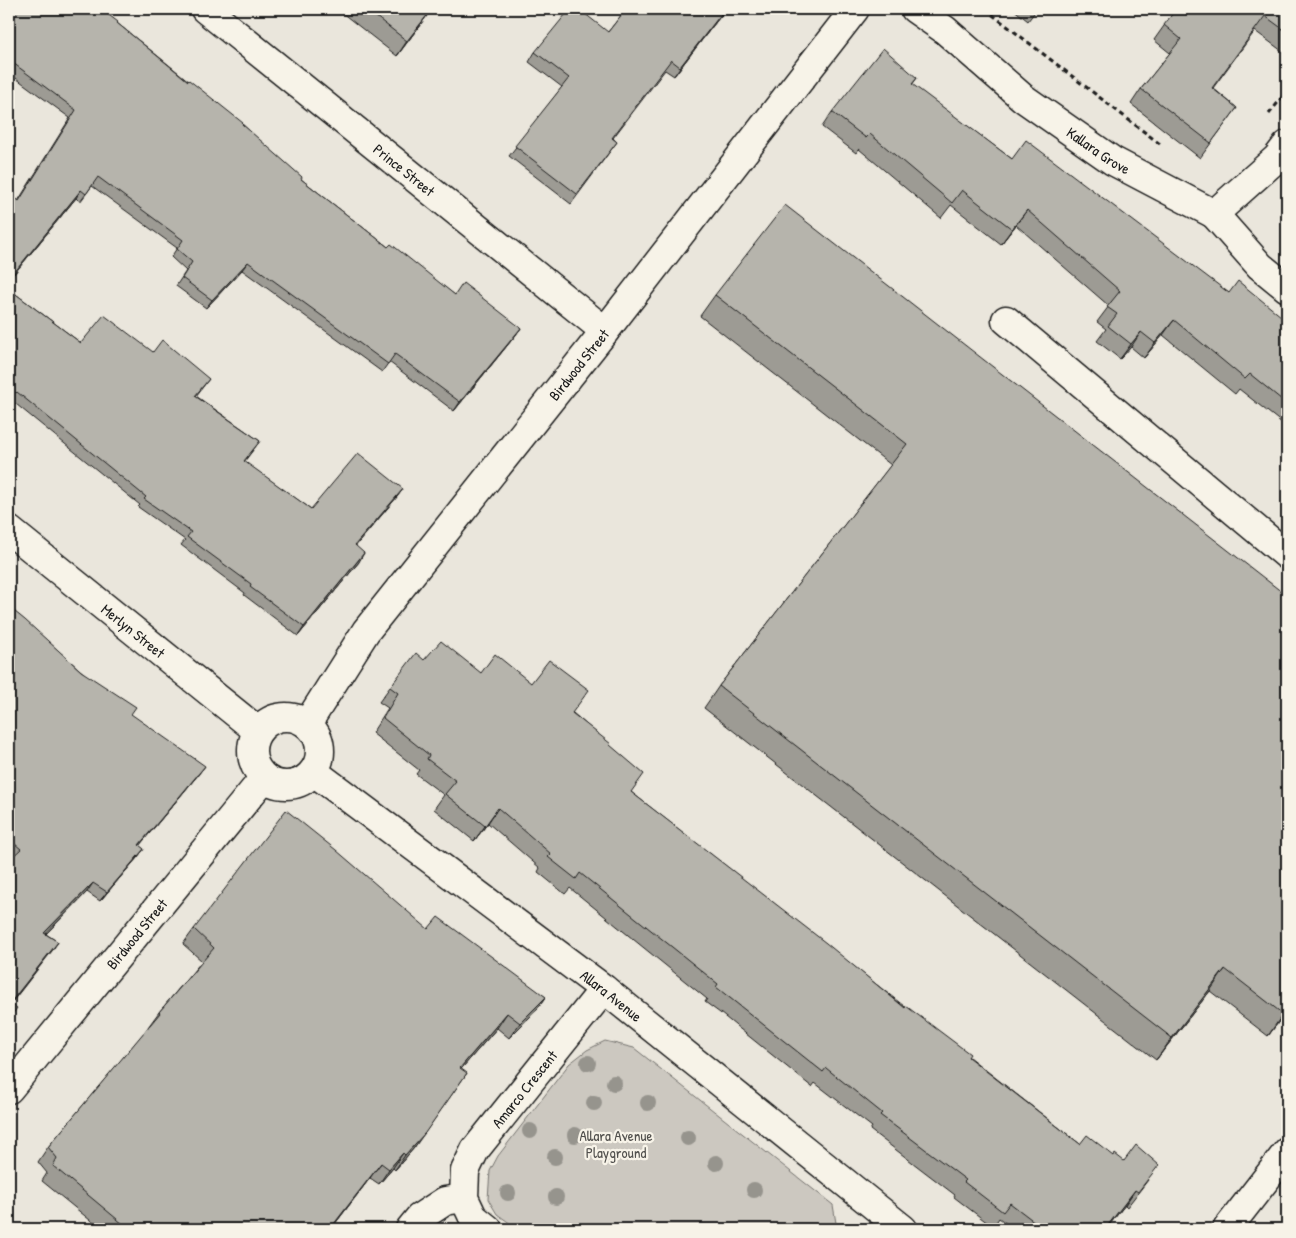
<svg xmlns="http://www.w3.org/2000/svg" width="1296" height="1238" font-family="'Patrick Hand',sans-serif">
<rect width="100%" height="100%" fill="#eae6dc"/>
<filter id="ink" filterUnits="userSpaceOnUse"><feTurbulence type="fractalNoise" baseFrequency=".02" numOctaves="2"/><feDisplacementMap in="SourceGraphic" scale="10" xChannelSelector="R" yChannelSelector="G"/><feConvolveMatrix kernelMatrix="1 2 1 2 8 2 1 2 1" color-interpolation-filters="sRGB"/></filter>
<g filter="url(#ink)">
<path fill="#ccc8c0" stroke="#74726e" d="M605,1041L634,1048L833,1205L837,1229H518L497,1214L488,1199L490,1171L498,1156L569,1064L587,1050Z"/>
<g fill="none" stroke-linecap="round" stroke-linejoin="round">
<defs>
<g id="minor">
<path id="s1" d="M205,9L605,331"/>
<path id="s2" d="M915,9L945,30L1023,98L1113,161L1214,214L1277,158L1287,145"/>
<path d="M1214,214L1260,266L1287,288"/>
<path d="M1006,320L1287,555"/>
<path id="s3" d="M9,530L258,731"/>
<circle cx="286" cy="751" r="34"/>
<path id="s4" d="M307,724L366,631L605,331L855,9"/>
<path id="s5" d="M314,772L604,989L903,1229"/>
<path id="s6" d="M9,1089L264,778"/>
<path d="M410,1229L419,1218L445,1201L464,1198"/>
<path id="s7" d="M488,1229L473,1217L464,1198L465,1171L475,1150L604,989"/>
<path d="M1227,1229L1287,1152"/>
</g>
</defs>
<use href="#minor" stroke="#1c1c1c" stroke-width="31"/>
<path stroke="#1c1c1c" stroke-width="3" stroke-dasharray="5 4" stroke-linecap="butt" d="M985,9L1160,144
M1269,114L1287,91"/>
<use href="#minor" stroke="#f7f3e8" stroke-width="28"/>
</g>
<g fill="#96948d">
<circle cx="588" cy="1063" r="8"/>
<circle cx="614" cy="1083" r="8"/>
<circle cx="594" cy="1103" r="8"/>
<circle cx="648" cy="1103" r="8"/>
<circle cx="530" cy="1131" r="8"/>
<circle cx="575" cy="1135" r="8"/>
<circle cx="688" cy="1138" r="8"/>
<circle cx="555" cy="1157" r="8"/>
<circle cx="716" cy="1163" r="8"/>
<circle cx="754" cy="1190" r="8"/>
<circle cx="508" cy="1193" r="8"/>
<circle cx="556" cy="1197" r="8"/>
</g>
<path fill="#9d9b94" stroke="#1c1c1c" d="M9,9L117,23L242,124L301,179L388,247L455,295L521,328L515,336L454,411L389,362L382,372L242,270L206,308L176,286L186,271L171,257L177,248L92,186L80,202L76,198L9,280V193L18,201L70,118L9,73Z
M337,9H432L397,56Z
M626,9H726L674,76L665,70L613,138L617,142L571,204L509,156L562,87L529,62L535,52L608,32Z
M1013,9H1037L1028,21Z
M1176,9H1287V53L1286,54L1255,31L1213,88L1237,108L1200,158L1131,104L1141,89L1170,53L1154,40Z
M917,78L912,85L1012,159L1229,293L1287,321V427L1239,389L1235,394L1163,335L1144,358L1131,347L1120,359L1097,341L1106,329L1097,322L1109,306L1016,225L1001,244L951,205L941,218L859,149L856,153L822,127L832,112Z
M9,289L81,343L153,352L209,379L196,396L260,441L244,462L311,509L403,489L397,497L355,546L359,562L298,636L244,595L245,593L181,545L185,540L138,507L140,505L11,400L10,401L9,400Z
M715,295L1287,596V1011L1268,1036L1210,991L1156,1060L704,708L719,686L891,465L700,316Z
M9,607L131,715L198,775L139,846L144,849L137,858L100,901L87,892L46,934L58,942L11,1003L9,1020L13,856L9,854Z
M424,660L481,673L531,683L573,713L610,745L631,792L1080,1144L1114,1156L1148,1180L1127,1207L1125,1205L1106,1229H1014L999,1218L993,1227L954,1197L955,1195L870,1130L872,1127L815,1083L812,1087L720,1013L705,1002L707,999L570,888L565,894L538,872L540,868L488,823L474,841L434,809L444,795L416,774L419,770L372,733L388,708L379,702L390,687Z
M194,929H428L546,997L535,1012L509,1038L497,1028L461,1069L414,1148L395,1170L393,1168L379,1184L370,1178L331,1229H101L42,1181L47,1173L38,1162L48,1147L149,1027H148L159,1012L202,961L183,944Z"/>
<path fill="#7f7e78" stroke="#1c1c1c" d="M432,9L397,56L407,41Z
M725,9H726L674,76L680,67Z
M81,190L76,198L9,280V279Z
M1027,210L1016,225L1001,244L1012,229Z
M248,262L242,270L206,308L212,300Z
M1174,320L1163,335L1144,358L1155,343Z
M521,328L515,336L454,411L460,402Z
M1141,332L1131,347L1120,359L1131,344Z
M403,489L397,497L349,554L355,545Z
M364,553L359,562L298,636L304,627Z
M205,766L198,775L132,854L139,845Z
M498,808L488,823L474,841L485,826Z
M144,849L137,858L100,901L107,892Z
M93,883L87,892L38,942L44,933Z
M58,942L52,951L9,1006V1005Z
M1225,969L1210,991L1156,1060L1172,1038Z
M546,997L535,1012L509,1038L520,1023Z
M1287,1009V1011L1268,1036L1283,1014Z
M507,1013L497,1028L449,1083L460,1068Z
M467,1073L414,1148L395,1170L405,1155Z
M403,1153L393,1168L379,1184L389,1169Z
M381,1163L370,1178L331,1229H330Z
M1135,1190L1125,1205L1106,1229H1105Z"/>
<path fill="#b6b4ac" stroke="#1c1c1c" d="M9,9H101L118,22L117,23L188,81L189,80L243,123L242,124L302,177L301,179L388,247L391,244L455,295L463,283L521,328L460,402L395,354L388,364L248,262L212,300L182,278L192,262L177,249L183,240L98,177L86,194L81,190L9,279V193L19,201L76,110L9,60Z
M366,9H432L407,41Z
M570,9H579L608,32L626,9H725L680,67L671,60L612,138L617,142L577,194L515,146L569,78L535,52Z
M1176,9H1287V32L1265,16L1212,88L1237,108L1211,143L1141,89L1181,39L1164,25Z
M883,48L917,78L912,84L1012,159L1026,140L1229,293L1238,281L1287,321V404L1250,374L1245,379L1174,320L1155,343L1141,332L1131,344L1108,326L1117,314L1107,307L1120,291L1027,210L1012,229L962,190L952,203L870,134L866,138L832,112Z
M785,205L1287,596V1009L1283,1014L1225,969L1172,1038L719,686L907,444L715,295Z
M9,289L81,343L104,315L153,352L162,340L209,379L195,396L260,441L244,461L311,509L358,453L403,489L355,545L364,553L304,627L250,587L251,584L187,537L191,532L144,499L146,497L17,392L16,393L9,387Z
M9,607L25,620L81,671L136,707L131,714L205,766L139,845L144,849L107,892L93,883L44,933L58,942L10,1003L17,1008L9,1019V860L21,849L9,839V776L15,767L9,761Z
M441,641L481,673L495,654L531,683L549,660L589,690L572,713L611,744L610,745L644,774L631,792L826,943L905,1008L906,1006L970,1054L968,1057L1080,1144L1087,1135L1114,1156L1115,1154L1124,1161L1136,1145L1159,1165L1138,1192L1135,1190L1105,1229H1044L1010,1203L1003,1212L964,1182L966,1180L880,1115L882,1113L826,1068L823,1072L730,998L716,987L718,984L580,873L576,879L548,857L551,854L498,808L485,826L445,794L456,781L427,759L429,755L383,718L398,693L390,687L416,653L424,660Z
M286,810L336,850L428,929L438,917L546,997L520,1023L507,1013L460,1068L467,1073L425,1133L405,1155L403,1153L389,1169L381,1163L330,1229H129L53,1166L57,1158L48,1147L160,1013L159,1012L214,948L194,929Z"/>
</g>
<g text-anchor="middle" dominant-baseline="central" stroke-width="4.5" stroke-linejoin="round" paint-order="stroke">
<g font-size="15" fill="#1c1c1c" stroke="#f7f3e8">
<text stroke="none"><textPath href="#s2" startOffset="232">Kallara Grove</textPath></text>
<text stroke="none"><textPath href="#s1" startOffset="256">Prince Street</textPath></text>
<text stroke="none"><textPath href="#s4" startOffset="451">Birdwood Street</textPath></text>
<text stroke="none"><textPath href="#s3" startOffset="160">Merlyn Street</textPath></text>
<text stroke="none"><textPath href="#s6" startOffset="201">Birdwood Street</textPath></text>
<text stroke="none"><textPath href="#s5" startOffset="372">Allara Avenue</textPath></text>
<text stroke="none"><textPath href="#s7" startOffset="169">Amarco Crescent</textPath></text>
</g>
<g font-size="15" fill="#51504d" stroke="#f7f3e8">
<text x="616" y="1135">Allara Avenue<tspan x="616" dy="17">Playground</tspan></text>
</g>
</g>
<rect width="1296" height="1238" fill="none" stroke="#f7f3e8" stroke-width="30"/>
<rect x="15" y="15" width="1266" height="1208" fill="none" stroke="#1c1c1c" stroke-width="2" filter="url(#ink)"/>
</svg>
